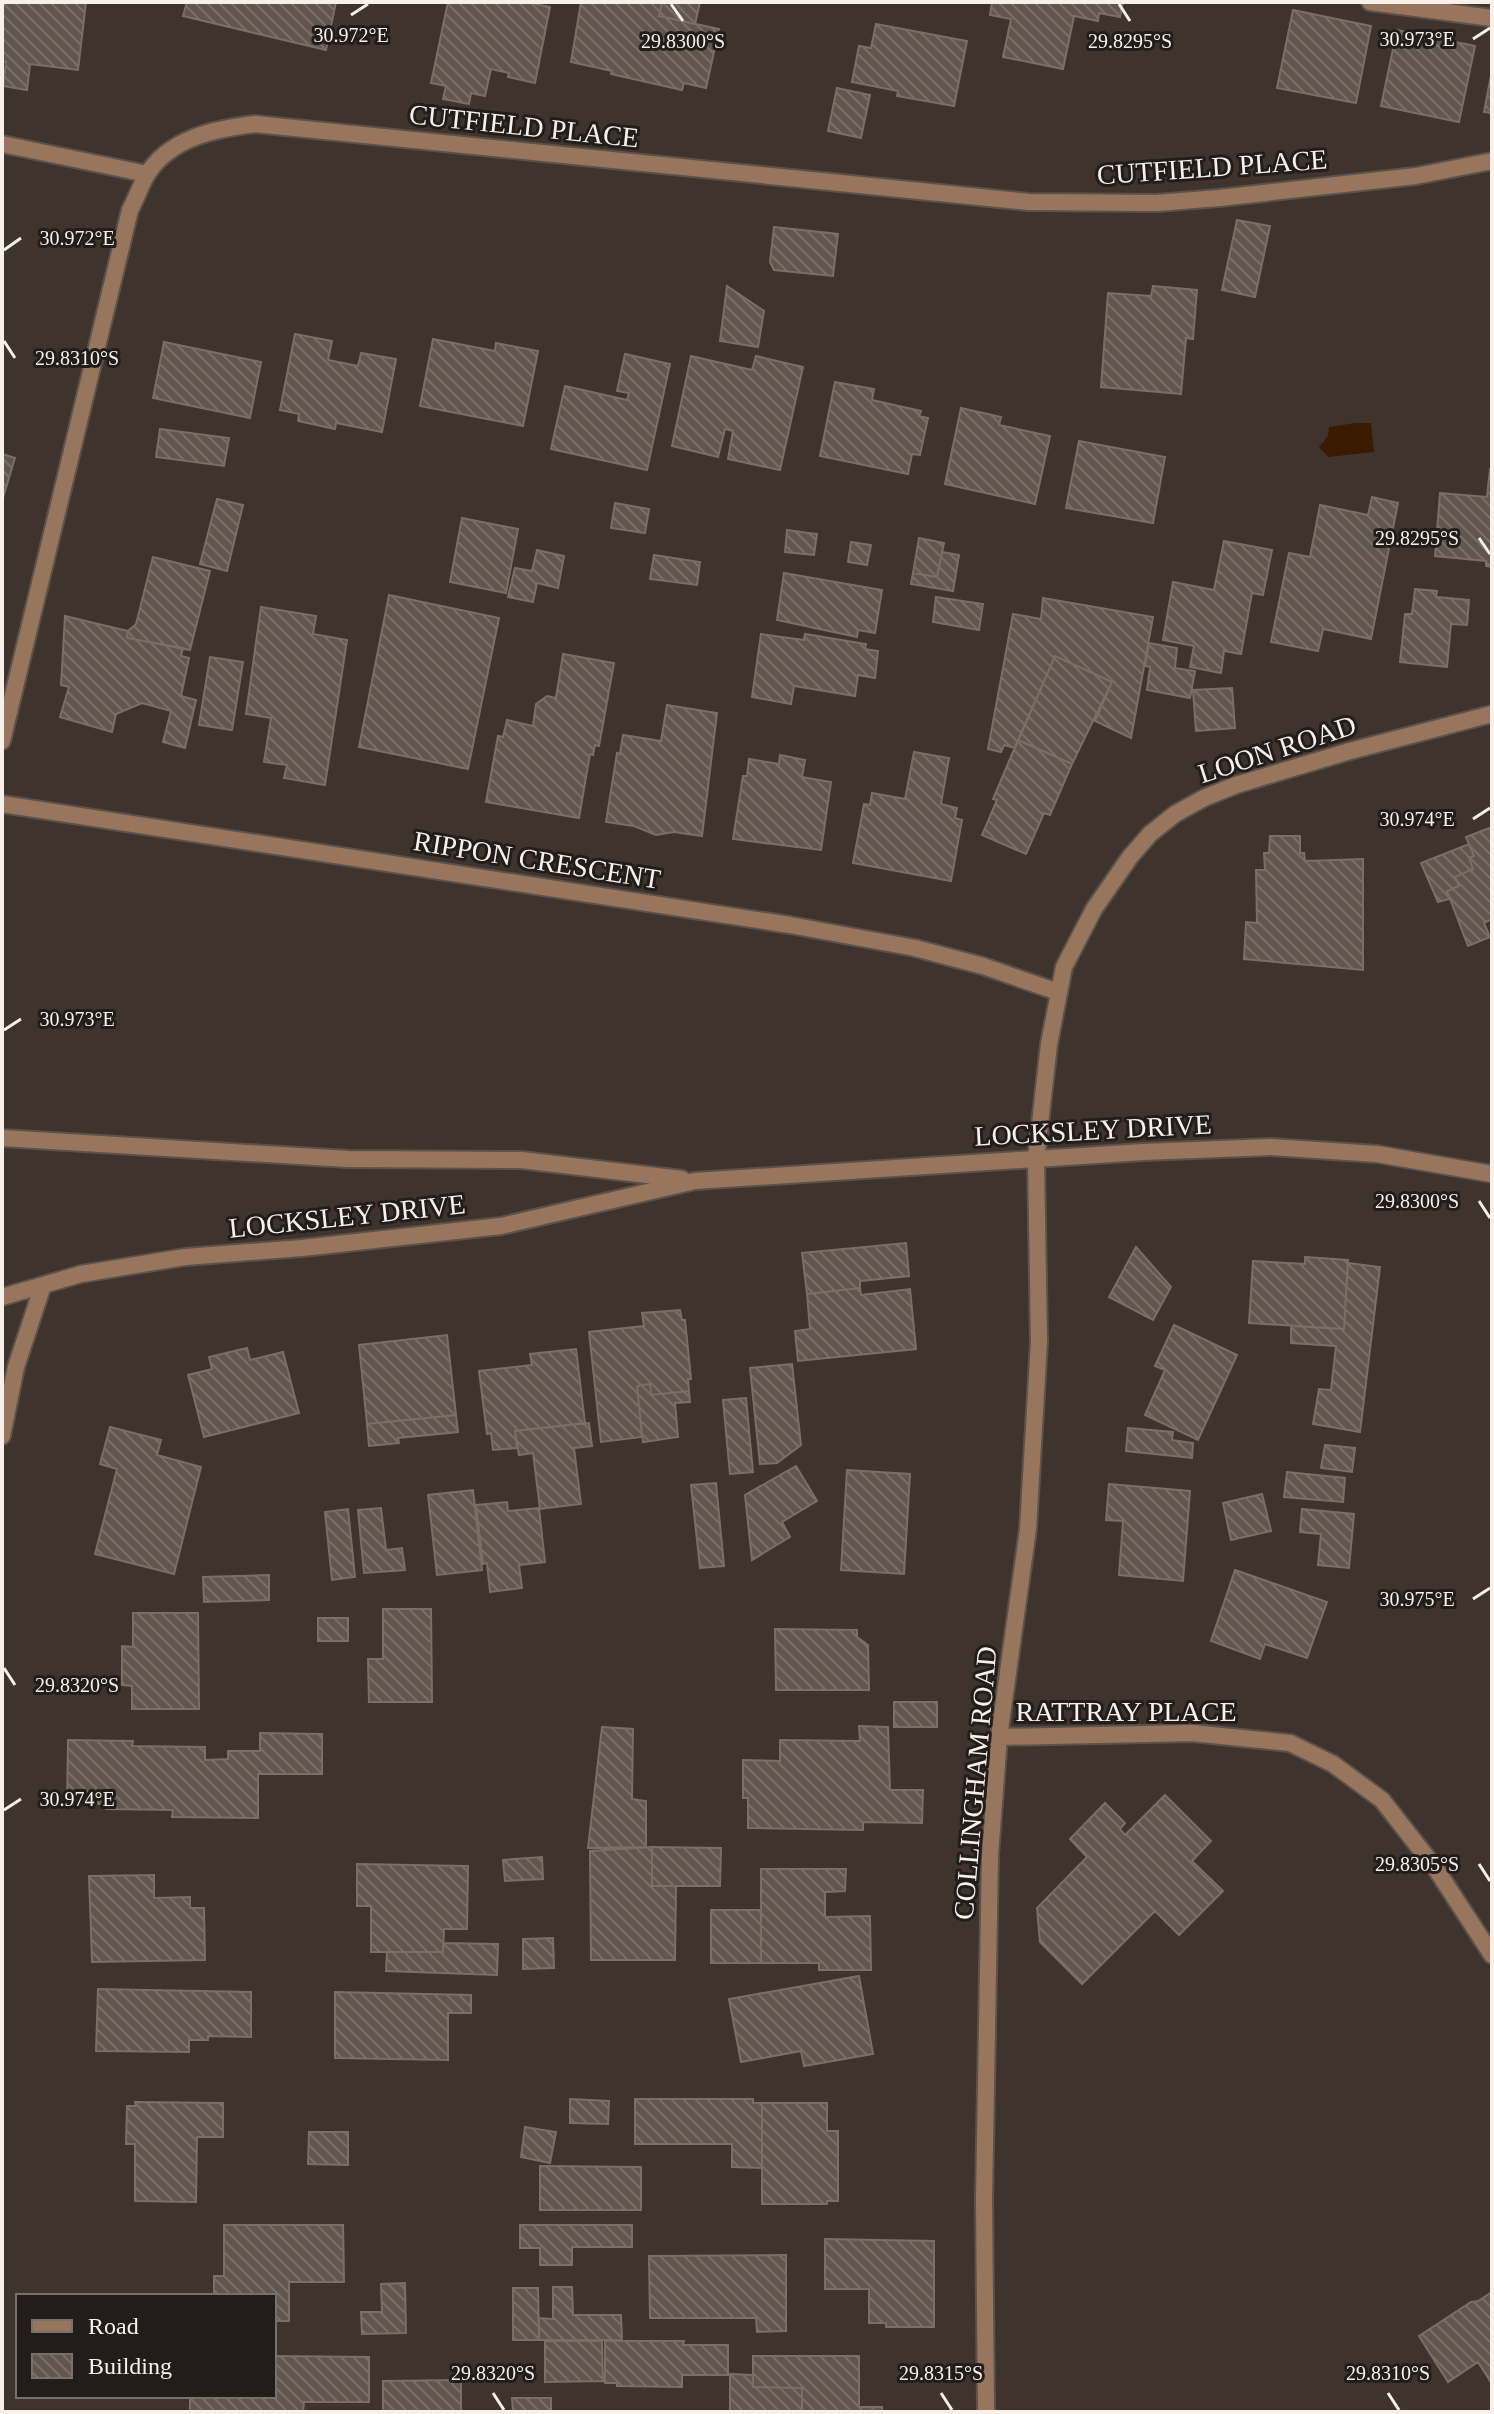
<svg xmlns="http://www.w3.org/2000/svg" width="1494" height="2414" font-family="'Times New Roman',serif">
<defs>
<pattern id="building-back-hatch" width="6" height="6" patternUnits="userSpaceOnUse" patternTransform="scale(2)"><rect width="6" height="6" fill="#61564e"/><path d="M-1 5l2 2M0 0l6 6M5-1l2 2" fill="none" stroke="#786f68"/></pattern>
</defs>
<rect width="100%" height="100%" fill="#3f342d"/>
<path fill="#3a1b01" d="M1355,423H1371L1374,452L1328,457L1319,447L1328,436L1329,427Z"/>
<path fill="url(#building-back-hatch)" stroke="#7b6e66" stroke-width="2" d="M2,2H86L78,70L30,64L27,90L3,86L6,62L2,61Z
M187,2H336L326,50L183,16Z
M448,2H526L550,7L535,83L508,77L509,73L491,69L485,96L471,93L469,104L443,99L446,86L431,83Z
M581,2H662L659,16L719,29L706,88L684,83L682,90L611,74L612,71L571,62Z
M662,2H700L695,24L659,16Z
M992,2H1123L1120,17L1099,13L1098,21L1074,16L1063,69L1003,57L1011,19L990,15Z
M1293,10L1371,26L1356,103L1277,88Z
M876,24L967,41L954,106L897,96L898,91L852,82L859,46L871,48Z
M1397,30L1475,46L1459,122L1381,106Z
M1492,70V113L1484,112Z
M837,88L870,95L861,138L828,131Z
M1237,220L1270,226L1255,297L1222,290Z
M774,227L838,234L833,276L774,270L770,262Z
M727,286L764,311L758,347L720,341Z
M1153,286L1197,290L1193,339L1186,338L1181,394L1101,387L1108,293L1151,296Z
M295,334L332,341L328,360L358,366L361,353L396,359L382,432L336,423L335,429L298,421L299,414L280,410Z
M433,339L495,351L496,343L538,351L523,426L420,406Z
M164,342L261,362L250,418L153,398Z
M625,354L670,364L647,470L551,449L565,386L627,400L629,393L617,391Z
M691,356L752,370L756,356L803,367L780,470L728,459L733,431L725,429L718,457L672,446Z
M835,382L874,389L872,400L921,411L919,416L928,418L920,455L912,454L908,474L820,456Z
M961,408L1001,417L999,425L1050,436L1035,504L945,484Z
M160,429L229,438L224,466L156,457Z
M1079,441L1165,457L1153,523L1066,508Z
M2,454L15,458L2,501Z
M1490,469H1492V567L1486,566V561L1435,556L1440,493L1487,497Z
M1372,497L1398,503L1371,639L1323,629L1318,651L1271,642L1289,553L1310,557L1320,505L1368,515Z
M217,499L243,505L227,571L200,564Z
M615,503L649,509L645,533L611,528Z
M462,518L518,529L506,593L450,582Z
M787,530L817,534L814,555L785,552Z
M919,538L944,543L937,577L913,573Z
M1224,541L1272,550L1263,595L1252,593L1241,654L1224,651L1221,673L1190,667L1194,646L1163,640L1173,582L1214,590Z
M851,542L871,545L867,565L848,562Z
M537,550L564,556L558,588L537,583L533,602L508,597L515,568L532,571Z
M942,552L959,555L953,591L911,584L913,573L937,577Z
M654,555L700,562L697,585L650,579Z
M153,557L210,571L190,650L127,638L128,631L136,624Z
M784,573L882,590L875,633L858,630L857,637L777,620Z
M1415,589L1437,591L1436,597L1469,600L1467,625L1451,624L1447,667L1400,662L1405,614H1412Z
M389,595L499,618L468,769L359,747Z
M936,597L983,604L979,630L933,622Z
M1043,598L1153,617L1131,738L1095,721L1112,682L1055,656L1015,748L1004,745L1001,752L988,749L1013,614L1041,619Z
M261,607L316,616L313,634L347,640L325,785L284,778L287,765L264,762L271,718L246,714Z
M65,616L128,631L127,638L183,648L181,656L189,658L181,696L196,700L185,748L163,742L171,711L142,703L116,714L112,732L60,717L69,687L61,685Z
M761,634L804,640L805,634L866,644L865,649L878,651L875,678L858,675L855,696L794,686L791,704L752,697Z
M1149,643L1177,648L1175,668L1195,671L1190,698L1147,690L1150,667L1145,666Z
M563,654L614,663L599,746L595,745L593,755L590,754L579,818L486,802L498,736L503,737L507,720L533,726L536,704L547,696L556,698Z
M1055,656L1112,682L1072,764L1018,740Z
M210,657L243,662L232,730L199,725Z
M1232,688L1235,728L1196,731L1193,690Z
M667,705L717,713L702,836L674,832L656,835L634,826L606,822L617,753L620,754L623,735L661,741Z
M1018,740L1072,764L1050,815L1044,813L1026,854L982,835L997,800L993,799Z
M914,752L949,758L941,804L957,808L955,818L962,820L951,881L853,863L864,804L870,805L872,793L905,799Z
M780,755L805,760L802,777L831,782L821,850L733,839L743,776H747L749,759L779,764Z
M1492,827V919L1484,923L1490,937L1468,946L1447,891L1459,886L1455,877L1473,869L1469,858L1474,856L1466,837Z
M1270,836H1300V853H1304L1305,861L1363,859V970L1244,959L1246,922L1257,923L1256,870H1265L1264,853H1269Z
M1469,844L1474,856L1469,858L1473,869L1455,877L1459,886L1447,891L1449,899L1438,902L1421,863Z
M906,1243L909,1276L860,1281V1288L807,1294L802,1253Z
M1136,1247L1171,1287L1153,1320L1109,1297Z
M1305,1257L1348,1260L1344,1329L1249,1323L1253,1261L1305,1264Z
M1348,1263L1380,1267L1360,1432L1313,1424L1319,1389L1331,1390L1336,1346L1291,1343V1326L1344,1329Z
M860,1288L861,1295L910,1289L916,1349L798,1361L795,1331L810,1329L807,1294Z
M680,1310L682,1320H685L691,1379H688L689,1391L651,1395L650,1384L637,1386L642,1437L601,1442L589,1332L644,1326L642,1313Z
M1174,1325L1237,1355L1198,1440L1145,1415L1165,1370L1155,1366Z
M447,1335L456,1415L367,1424L359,1345Z
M247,1348L250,1360L283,1352L299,1413L204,1437L188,1375L212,1369L209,1357Z
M576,1349L585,1423L515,1431L517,1448L493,1450L491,1433L487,1434L479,1371L532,1365L530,1354Z
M792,1364L801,1445L777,1463L760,1464L750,1368Z
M650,1384L651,1395L689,1391L690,1402L675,1403L678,1437L643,1442L637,1386Z
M746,1398L753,1472L730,1474L723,1400Z
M456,1415L458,1432L398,1438L399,1443L369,1446L367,1424Z
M589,1423L592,1446L574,1448L581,1504L540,1509L533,1453L519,1455L515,1431Z
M110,1427L161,1440L157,1455L201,1467L174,1574L95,1554L117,1469L100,1464Z
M1128,1428L1173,1432L1172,1440L1193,1443L1192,1458L1126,1451Z
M1325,1445L1355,1448L1352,1472L1321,1468Z
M796,1466L817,1501L782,1522L790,1537L752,1560L745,1495Z
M847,1470L910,1474L904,1574L841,1570Z
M1287,1472L1345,1478L1343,1502L1284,1497Z
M716,1483L724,1566L700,1568L691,1485Z
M1109,1484L1190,1491L1183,1581L1119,1575L1123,1521L1106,1520Z
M473,1490L482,1570L437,1575L428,1495Z
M1262,1494L1271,1531L1231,1540L1223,1503Z
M507,1502L508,1511L539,1508L545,1562L519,1565L522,1588L490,1592L487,1563L483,1564L476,1505Z
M381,1508L386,1550L402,1548L405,1570L364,1573L358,1510Z
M348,1509L355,1577L332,1580L325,1512Z
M1302,1509L1354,1514L1349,1568L1318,1565L1321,1534L1300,1532Z
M1235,1570L1327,1602L1307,1658L1265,1644L1260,1659L1211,1641Z
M269,1575V1600L204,1602L203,1577Z
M383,1609H431L432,1702H369L368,1659H383Z
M133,1613H198L199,1709H132V1686L122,1685V1646L133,1647Z
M318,1618H348V1641H318Z
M775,1629L857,1630V1637L868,1645L869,1690H776Z
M894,1702H937V1727H894Z
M859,1726L888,1727L890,1790H923L922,1823L863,1822V1830L748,1828V1798H743V1760L780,1761V1740L860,1741Z
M602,1727L633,1729L632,1799L646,1801V1847L588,1848Z
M260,1733L322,1734V1774H258V1818L172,1817L173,1810L106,1809V1804H67L68,1740L133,1741L132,1746L205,1747V1760L228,1759V1751H260Z
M1165,1795L1211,1841L1192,1861L1223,1891L1179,1935L1155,1911L1082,1984L1040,1942L1037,1908L1087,1857L1070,1839L1105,1803L1125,1823L1120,1829L1125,1835Z
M652,1847L721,1848L720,1886H652Z
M652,1847V1886H676L675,1960H591L590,1851Z
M542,1857L543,1879L505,1881L503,1860Z
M357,1864L468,1866L467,1929H444L443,1952H371V1906H357Z
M761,1869H846L845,1891L825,1892V1917L870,1916L871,1970H819V1963H761Z
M154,1875V1898L190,1897V1908H204L205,1960L92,1962L89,1876Z
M711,1910H761V1963H711Z
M553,1938L554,1968L523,1969V1939Z
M443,1943L498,1944L497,1975L386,1971L387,1952H443Z
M859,1976L873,2054L804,2066L801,2051L741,2062L729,1999Z
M98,1989L251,1992V2037L208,2036V2040H189V2052L96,2051Z
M335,1992L471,1995V2013H448V2060L335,2058Z
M570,2099L609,2101L608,2124L570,2123Z
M635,2099H753V2103H762V2168L732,2167V2144H635Z
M135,2102L223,2103V2137H197L196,2202L135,2201V2144H126L127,2106H136Z
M762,2103H827V2131H838V2201H827V2204H762Z
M525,2127L556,2132L550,2163L521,2157Z
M309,2132H348V2165L308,2164Z
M540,2166L641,2167V2210H540Z
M224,2225H343L344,2282H289V2321H274V2296H214V2276H224Z
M520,2225H632V2247H572V2265H540V2248H520Z
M825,2239L934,2241V2327H886V2323H869V2289H825Z
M786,2255V2331L757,2332L756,2318H650L649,2256Z
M405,2283L406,2333L362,2334L361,2312H382L381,2284Z
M553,2287H572L573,2315H621L622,2340H539V2318L553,2319Z
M513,2288H538L539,2340H513Z
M1492,2292V2384L1478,2362L1448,2382L1419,2336L1471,2302L1478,2301Z
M545,2341H602L603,2381L545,2382Z
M605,2341H684L683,2345H728V2375H682V2387L617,2386V2383H605Z
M274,2356L369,2357V2402H304L303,2412H190V2396H274Z
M753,2356H859V2407H882V2412H802V2388L753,2387Z
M730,2374L753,2375V2387L802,2388V2412H730Z
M461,2380V2412H383V2381Z
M512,2398H551V2412H513Z"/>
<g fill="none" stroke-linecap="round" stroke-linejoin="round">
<defs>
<path id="minor" d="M1370,2L1492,18
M2,144L147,174
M2,741L130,210C136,199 140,187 146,176C169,138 214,129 255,124L1029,202L1157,203L1219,198L1416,176L1492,161
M2,804L790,925L915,948L983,966L1058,992
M999,1737L1192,1733L1290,1743L1333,1764L1382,1800L1436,1869L1492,1955
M986,2412L984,2200L990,1855L999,1737L1028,1529L1039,1342L1036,1159L1049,1044L1064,967L1094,909L1130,857L1150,834L1175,814L1204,798L1236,785L1350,751L1492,714"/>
<path id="tertiary" d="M2,1138L348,1159L521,1160L682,1179
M2,1297L81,1274L185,1257L302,1248L501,1226L695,1181L1143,1152L1271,1147L1377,1154L1492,1174
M2,1436L16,1367L43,1285"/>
</defs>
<use href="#minor" stroke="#5c524b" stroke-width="20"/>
<use href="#tertiary" stroke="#5c524b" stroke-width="20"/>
<use href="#minor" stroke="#98765e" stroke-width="16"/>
<use href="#tertiary" stroke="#98765e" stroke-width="16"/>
</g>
<path fill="none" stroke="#f7f0eb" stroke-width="3" d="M671,4L683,21M1119,4L1130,21M351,15L368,4M1473,39L1490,28M4,250L21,238M4,341L15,358M1479,538L1490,554M1473,819L1490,808M4,1030L21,1019M1479,1201L1490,1218M1473,1599L1490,1588M4,1668L15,1685M4,1810L21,1799M1479,1864L1490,1881M493,2393L504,2410M941,2393L952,2410M1388,2393L1399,2410"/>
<g text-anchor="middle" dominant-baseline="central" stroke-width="6" stroke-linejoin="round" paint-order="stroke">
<g font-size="28" fill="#f7f0eb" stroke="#221d1a">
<text transform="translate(524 126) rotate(6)">CUTFIELD PLACE</text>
<text transform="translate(1212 167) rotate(-4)">CUTFIELD PLACE</text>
<text transform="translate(1277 749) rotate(-18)">LOON ROAD</text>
<text transform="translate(537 860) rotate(9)">RIPPON CRESCENT</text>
<text transform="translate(1093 1130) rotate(-3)">LOCKSLEY DRIVE</text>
<text transform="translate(347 1216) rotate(-6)">LOCKSLEY DRIVE</text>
<text x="1126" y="1711">RATTRAY PLACE</text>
<text transform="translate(975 1783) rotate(-85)">COLLINGHAM ROAD</text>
</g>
</g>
<g font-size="20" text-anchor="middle" fill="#f7f0eb" stroke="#221d1a" stroke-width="6" stroke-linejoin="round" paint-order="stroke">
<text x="351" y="42">30.972°E</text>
<text x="1417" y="46">30.973°E</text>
<text x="683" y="48">29.8300°S</text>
<text x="1130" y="48">29.8295°S</text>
<text x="77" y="245">30.972°E</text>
<text x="77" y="365">29.8310°S</text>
<text x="1417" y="545">29.8295°S</text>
<text x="1417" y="826">30.974°E</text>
<text x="77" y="1026">30.973°E</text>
<text x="1417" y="1208">29.8300°S</text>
<text x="1417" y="1606">30.975°E</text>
<text x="77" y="1692">29.8320°S</text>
<text x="77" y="1806">30.974°E</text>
<text x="1417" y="1871">29.8305°S</text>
<text x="493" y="2380">29.8320°S</text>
<text x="941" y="2380">29.8315°S</text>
<text x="1388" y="2380">29.8310°S</text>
</g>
<rect width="1494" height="2414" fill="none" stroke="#f7f0eb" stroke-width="8"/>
<rect x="16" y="2294" width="260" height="104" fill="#221d1a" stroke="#77716e" stroke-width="2"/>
<rect x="32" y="2320" width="40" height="12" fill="#98765e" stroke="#77716e" stroke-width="2"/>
<text x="88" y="2334" font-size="24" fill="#f7f0eb">Road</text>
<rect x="32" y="2354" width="40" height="24" fill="url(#building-back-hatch)" stroke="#77716e" stroke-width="2"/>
<text x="88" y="2374" font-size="24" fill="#f7f0eb">Building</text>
</svg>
